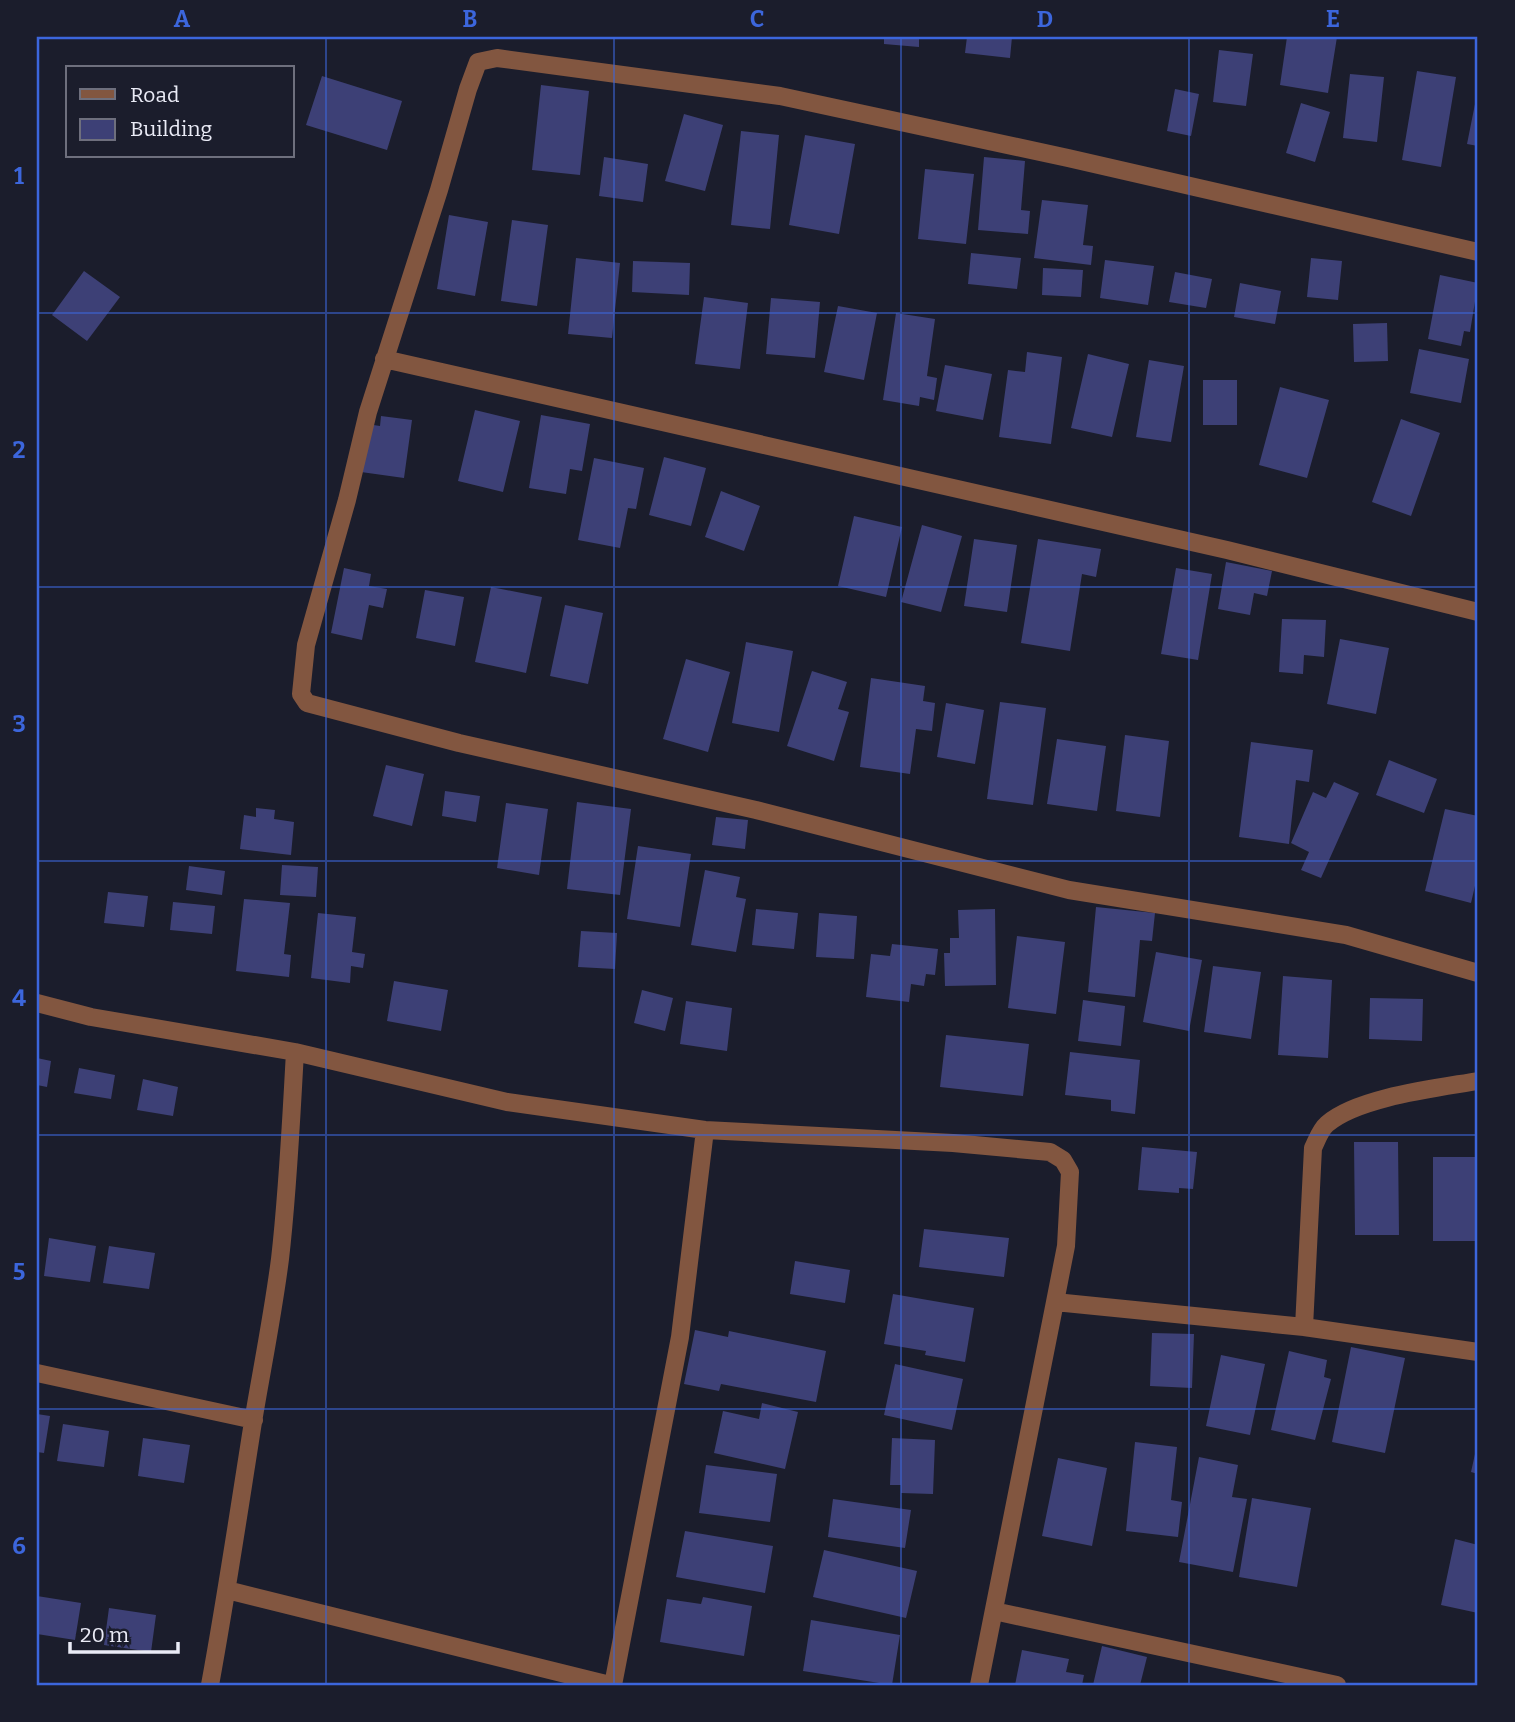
<svg xmlns="http://www.w3.org/2000/svg" width="1515" height="1722" font-family="Bitter,serif">
<rect width="100%" height="100%" fill="#1b1d2c"/>
<path fill="#3d4076" d="M884,37H919V47L884,44Z
M967,37H1012L1010,58L965,53Z
M1287,37H1337L1328,93L1280,85Z
M1219,50L1253,54L1246,106L1213,102Z
M1417,71L1456,77L1441,167L1402,160Z
M1350,74L1384,77L1377,142L1343,138Z
M322,76L402,101L387,150L306,125Z
M541,85L589,91L580,175L532,170Z
M1175,89L1199,94L1191,136L1167,131Z
M1477,94H1478V146L1467,144Z
M1301,103L1330,112L1315,162L1286,153Z
M684,114L723,125L705,191L665,181Z
M741,131L779,135L770,229L731,225Z
M805,135L855,144L839,234L789,225Z
M604,157L648,164L643,202L599,196Z
M984,157L1025,161L1021,210L1030,211L1028,234L978,230Z
M925,169L974,174L966,244L918,239Z
M1042,200L1088,205L1083,245L1093,246L1091,265L1034,258Z
M449,215L488,222L475,296L437,289Z
M512,220L548,225L537,306L501,301Z
M971,253L1021,258L1017,289L968,284Z
M576,258L620,263L612,338L568,334Z
M1311,258L1342,261L1338,300L1307,297Z
M1105,260L1154,266L1148,305L1100,298Z
M633,261L690,263L689,295L632,292Z
M1043,268L1083,270L1081,297L1042,295Z
M84,271L120,297L87,341L52,315Z
M1175,272L1212,279L1206,308L1169,302Z
M1440,275L1478,283L1470,332L1464,331L1461,346L1428,339Z
M1240,283L1281,291L1275,324L1234,317Z
M704,297L748,303L740,369L695,364Z
M771,298L820,302L815,358L766,354Z
M838,306L877,313L864,380L824,372Z
M896,313L935,319L927,376L937,378L934,400L920,397L919,406L883,400Z
M1387,323L1388,361L1354,362L1353,324Z
M1419,349L1469,359L1461,403L1410,393Z
M1027,352L1062,357L1051,444L999,437L1008,370L1025,372Z
M1088,354L1129,364L1112,437L1071,428Z
M1149,360L1184,366L1171,442L1136,437Z
M945,365L992,374L983,420L936,411Z
M1203,380H1237V425H1203Z
M1280,387L1329,400L1307,478L1259,465Z
M475,410L520,421L503,492L458,481Z
M541,415L590,424L582,471L570,469L566,494L529,488Z
M381,416L412,420L404,478L361,472L367,424L380,426Z
M1401,419L1440,433L1411,516L1372,502Z
M664,457L706,468L691,526L649,515Z
M594,458L644,468L636,509L628,508L620,548L578,540Z
M721,491L760,506L744,551L705,537Z
M854,516L902,527L886,597L838,586Z
M922,525L962,536L941,612L901,602Z
M974,539L1017,545L1007,612L964,606Z
M1038,539L1101,549L1096,577L1082,574L1070,651L1021,643Z
M1226,562L1272,571L1267,596L1254,593L1250,615L1218,609Z
M344,568L371,574L369,586L387,589L383,608L369,605L362,640L331,633Z
M1176,568L1212,574L1198,660L1161,654Z
M491,587L542,597L526,673L475,662Z
M425,590L464,597L455,646L416,638Z
M565,605L603,613L588,684L550,676Z
M1282,619L1326,620L1324,657L1304,655L1303,674L1279,672Z
M1340,639L1389,648L1376,714L1327,704Z
M746,642L793,651L779,732L732,723Z
M686,659L730,672L708,752L663,739Z
M812,671L847,682L838,709L849,712L834,761L787,746Z
M871,678L925,686L923,701L935,703L932,731L916,729L910,774L860,767Z
M1000,702L1046,708L1033,805L987,799Z
M946,703L984,710L975,764L937,757Z
M1125,735L1169,741L1160,817L1116,811Z
M1057,739L1106,746L1097,811L1047,804Z
M1251,742L1313,750L1309,782L1296,780L1289,844L1239,837Z
M1389,760L1437,779L1424,813L1376,795Z
M386,765L424,774L412,826L373,816Z
M1334,782L1359,793L1321,878L1301,870L1309,852L1291,843L1313,792L1326,798Z
M445,791L480,796L476,822L442,816Z
M577,802L631,809L620,895L567,889Z
M506,803L548,809L539,875L497,868Z
M256,808L275,810L274,819L294,822L291,855L240,849L244,815L256,817Z
M1445,809L1478,816V873L1471,903L1425,891Z
M716,817L748,820L745,849L712,845Z
M638,846L691,854L680,927L627,919Z
M282,865L318,867L316,897L280,895Z
M189,866L225,871L222,895L186,890Z
M705,870L740,877L736,897L746,899L736,952L691,945Z
M108,892L148,896L144,927L104,923Z
M244,899L290,903L284,954L291,955L289,977L236,971Z
M173,902L215,906L212,934L170,930Z
M1096,907L1155,913L1152,941L1140,940L1135,997L1088,992Z
M756,909L798,913L794,949L752,945Z
M995,909L996,985L945,986L944,953H950V938H959L958,910Z
M318,913L356,917L352,952L365,954L363,968L351,966L350,983L311,978Z
M819,913L857,916L854,959L816,957Z
M581,931L617,933L615,969L578,967Z
M1017,936L1065,942L1056,1014L1008,1008Z
M892,944L938,949L935,975L926,974L924,986L911,984L909,1002L866,997L871,954L890,956Z
M1156,952L1202,960L1189,1031L1143,1022Z
M1213,966L1261,972L1251,1039L1204,1032Z
M1283,976L1332,980L1328,1058L1278,1055Z
M394,981L448,990L441,1031L387,1021Z
M642,990L673,998L665,1031L634,1023Z
M1370,998L1423,999L1422,1041L1369,1039Z
M1083,1000L1125,1006L1121,1046L1078,1041Z
M686,1001L732,1008L727,1051L680,1044Z
M946,1035L1029,1044L1023,1096L940,1087Z
M1070,1052L1140,1060L1135,1114L1111,1111V1100L1065,1095Z
M37,1058L51,1061L47,1087L37,1085Z
M79,1068L115,1075L111,1099L74,1093Z
M143,1079L178,1087L173,1116L137,1110Z
M1354,1142H1398L1399,1235H1355Z
M1142,1147L1197,1152L1193,1189L1179,1188V1193L1138,1190Z
M1433,1157H1478V1241H1433Z
M924,1229L1009,1238L1004,1277L919,1267Z
M49,1238L96,1246L90,1282L44,1276Z
M109,1246L155,1253L149,1289L103,1283Z
M795,1261L850,1270L845,1303L790,1294Z
M893,1294L974,1308L965,1362L925,1355L926,1351L884,1344Z
M695,1330L728,1337L729,1331L826,1351L816,1402L721,1384L719,1391L684,1384Z
M1152,1333L1194,1334L1192,1388L1150,1386Z
M1351,1347L1405,1358L1385,1453L1332,1442Z
M1289,1351L1327,1360L1324,1377L1331,1379L1315,1440L1271,1430Z
M1221,1355L1265,1364L1250,1435L1206,1426Z
M895,1364L963,1379L952,1430L884,1415Z
M762,1403L798,1412L785,1469L714,1453L723,1411L759,1419Z
M37,1414L50,1416L44,1453L37,1452Z
M63,1424L109,1431L104,1467L57,1461Z
M143,1438L190,1445L184,1483L138,1476Z
M892,1438L935,1440L933,1494L901,1493V1485H890Z
M1135,1442L1177,1447L1171,1500L1182,1502L1178,1537L1126,1531Z
M1477,1445H1478V1474L1471,1472Z
M1199,1457L1238,1465L1232,1497L1247,1499L1233,1572L1179,1562Z
M1058,1458L1107,1468L1092,1546L1042,1536Z
M706,1465L777,1474L770,1522L699,1513Z
M1252,1498L1311,1508L1297,1587L1239,1577Z
M833,1499L911,1510L905,1548L828,1537Z
M685,1531L773,1546L765,1593L676,1577Z
M1455,1539L1478,1545V1613L1441,1605Z
M824,1550L917,1571L906,1618L813,1597Z
M37,1596L81,1603L75,1640L37,1634Z
M703,1597L752,1606L744,1656L660,1642L667,1599L701,1604Z
M109,1608L156,1615L151,1652L104,1645Z
M811,1620L900,1635L892,1685L803,1671Z
M1102,1646L1147,1657L1140,1685H1093Z
M1022,1650L1069,1659L1066,1672L1084,1675L1082,1685H1015Z"/>
<g fill="none" stroke-linecap="round" stroke-linejoin="round">
<path stroke="#825640" stroke-width="18" d="M1478,252L1068,158L780,96L497,58L478,62L468,89L439,190L368,412L347,500L306,645L301,694L307,703L459,743L756,810L1069,890L1346,935L1478,973
M384,359L1227,550L1478,612
M37,1003L91,1017L295,1052C291,1121 288,1190 280,1259C273,1314 262,1368 253,1422C239,1510 226,1598 210,1685
M295,1052L507,1102L705,1130L953,1143L1050,1152L1063,1160L1070,1172L1066,1246L1055,1302
M1304,1327L1313,1148C1317,1140 1320,1130 1327,1124C1358,1097 1438,1088 1478,1081
M37,1373L254,1420
M227,1590L610,1685
M994,1611L1337,1685
M613,1685L680,1337L705,1130
M979,1685L1055,1302L1304,1327L1478,1352"/>
</g>
<path fill="none" stroke="#3c66dc" stroke-width="2" stroke-opacity="0.55" d="M326,37V1685M614,37V1685M901,37V1685M1189,37V1685M37,313H1478M37,587H1478M37,861H1478M37,1135H1478M37,1409H1478"/>
<rect width="1515" height="1722" fill="none" stroke="#1b1d2c" stroke-width="77"/>
<rect x="66" y="66" width="228" height="91" fill="#1b1d2c" stroke="#6e6f7d" stroke-width="2"/>
<rect x="80" y="89" width="35" height="10" fill="#825640" stroke="#6e6f7d" stroke-width="2"/>
<text x="130" y="102" font-size="21" fill="#eaebf6">Road</text>
<rect x="80" y="119" width="35" height="21" fill="#3d4076" stroke="#6e6f7d" stroke-width="2"/>
<text x="130" y="136" font-size="21" fill="#eaebf6">Building</text>
<path d="M70 1642v10h108v-10" fill="none" stroke="#eaebf6" stroke-width="3.5"/>
<text x="80" y="1642" font-size="21" fill="#eaebf6" stroke="#1b1d2c" stroke-width="5" paint-order="stroke">20 m</text>
<rect x="38" y="38" width="1438" height="1646" fill="none" stroke="#3c66dc" stroke-width="2.5"/>
<g font-size="23" text-anchor="middle" font-weight="bold" fill="#3c66dc">
<text x="182" y="27">A</text>
<text x="470" y="27">B</text>
<text x="757" y="27">C</text>
<text x="1045" y="27">D</text>
<text x="1333" y="27">E</text>
<text x="19" y="184">1</text>
<text x="19" y="458">2</text>
<text x="19" y="732">3</text>
<text x="19" y="1006">4</text>
<text x="19" y="1280">5</text>
<text x="19" y="1554">6</text>
</g>
</svg>
